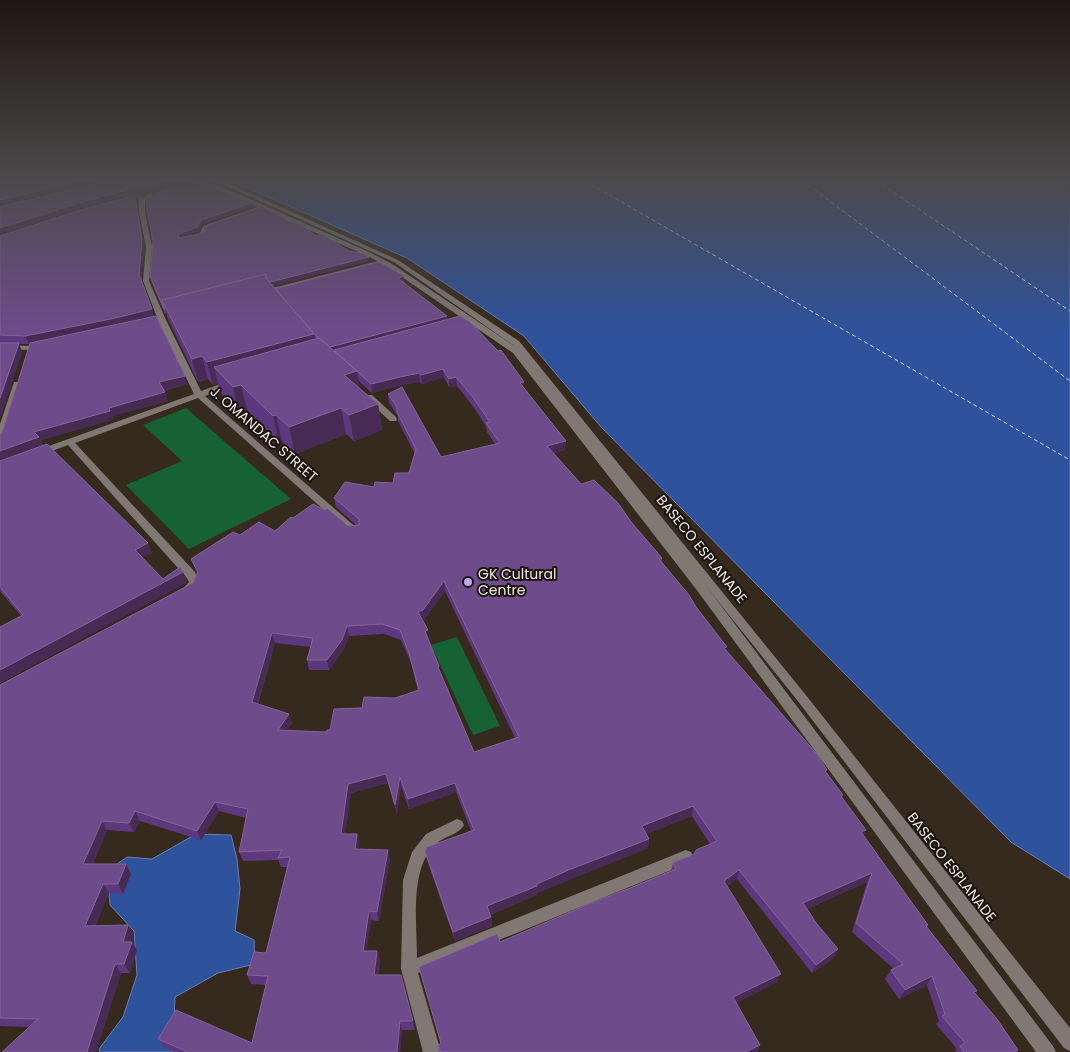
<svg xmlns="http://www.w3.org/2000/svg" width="1070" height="1052" font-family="Poppins,sans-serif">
<rect width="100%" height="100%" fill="#362a1e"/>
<path fill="#166234" d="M186,408L291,499L189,549L126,485L182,461L143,425Z
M457,637L500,726L473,735L431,645Z"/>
<path fill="#2f529c" stroke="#6a7fb1" d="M232,181H1070V879L1011,842L601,427L524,336L407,258Z
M196,834L231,835L237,859L240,889L235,931L254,940L255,964L218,973L175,997L173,1038L176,1052H100L99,1049L123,1017L137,975L134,931L110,905L107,871L127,857L152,859Z"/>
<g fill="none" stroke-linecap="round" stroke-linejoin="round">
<path stroke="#d6e1f6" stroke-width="1" stroke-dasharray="4 3" stroke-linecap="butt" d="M585,181L1070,460
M803,181L1070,381
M877,181L1070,311"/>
<path fill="#817874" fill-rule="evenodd" d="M216,181H223L398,260L519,341L805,694L1070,1028V1051L1064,1048L797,700L513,345L394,262Z"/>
<path fill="#817874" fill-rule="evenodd" d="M195,181H203L241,195L369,252L392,264L519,349L704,583L1053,1046L1056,1052H1036L696,589L513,353L383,264L265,292V290L378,261L263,209L208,228L205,235L191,239V237L200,233L203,226L258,207Z
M142,197L145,199V212L152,247L149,281L166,320L201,391L229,381H235V385L205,396L359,530L360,532L359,534H351L198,398L75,443L195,572L199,582L195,591L186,595L182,594L181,591L189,582L186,577L68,445L38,456L33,453L35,451L194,394L158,320L143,281L146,247L139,212V199Z
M41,343H44V347L29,350L0,349V345L29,346Z
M14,382H17L21,384L4,442L0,445V424Z
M366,395H372L396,417L397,419L396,421H390L366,399Z
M457,819L462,821L464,825C459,835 444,836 436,844C409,867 417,925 417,958L686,850L691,852L693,857L691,862L418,973L441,1052H423L401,969L403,880L412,852L426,834Z"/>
</g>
<path fill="#5e387f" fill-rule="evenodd" d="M157,182L159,189L124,198L137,202L144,247L141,280L154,316L187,384L164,391L168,401L112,416L114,419L41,440L43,446L152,553L142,557L163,579L183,572L187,582L0,683V627L21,616L0,591V435L2,433L30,344H19L22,352L0,418V207Z
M252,203L253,207L202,224L199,231L180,238L316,236L349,251L369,257V261L273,286L275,289L404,276V281H403L447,320L524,382V389L565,450L554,453L581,484L632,523L662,558V562L696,607L726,651L826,773L842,798L864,836L928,925L927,927L975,993L1018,1050L1016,1052H954L957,1049L936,1024L939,1021L927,985L899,999L885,979L891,970L894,969L852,932L867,882L807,909L834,958L812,973L737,879L727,886L777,982L736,1003L760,1045L757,1052H439L438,1046L441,1044L421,976L419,967L500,942L630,888L671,871L673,863L694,854L710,844L692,816L646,834L649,839L648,848L571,879L537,893V895L490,915L491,917L492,926L455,941L427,860L425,851L471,831L456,792L409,809L401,786L397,814L388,783L351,793L345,834H357L359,843L358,849L390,859L379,921L371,920L366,951L380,959L378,975L413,1021L415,1030H402L400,1052H174L163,1047L158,1039L252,1043L266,985L251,984L247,975L266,953L287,867H281L278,860L243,861L239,852L246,818L219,811L201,840L140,821L134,832L107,830L93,864H126L131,874L123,894L109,893L95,926L134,934L132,942L137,950L130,973H121L96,1052H2L29,1027L0,1026V685L193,583L197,573L191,559L240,535L275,531L293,518L348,526H357L336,507L334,498L374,487L393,483L409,473L415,454L398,421V416L389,403L388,394L441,457L495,444L487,432L486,426L472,405L457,386L449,387L444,377L422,384L420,382L401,385L372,393L358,380L359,388L378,404L382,430L354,441L346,434L295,454L282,441L279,442L247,410L239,413L220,392L218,383L213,385L208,379L198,382L169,321L166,313L165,314L151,281L150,276L153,242ZM445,591L515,738L474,752L440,672L422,620H424ZM384,634L401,640L411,663L418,691L362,708L326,732L287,730L292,723L258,704L275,643L311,647L307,660L309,670H329L344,649L349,636Z"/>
<path fill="#472b54" d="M80,181H110L0,207V200Z
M157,182L159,189L85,209L0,236V228L82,202Z
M135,196L137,202L144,247L141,282L139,274Z
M252,203L253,207L202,224L199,231L179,238L180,242L178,234L201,220Z
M369,257V261L269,287L266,278V274Z
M404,276V281L399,282L398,278Z
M152,309L154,317L114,327L29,344L25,336Z
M447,316V320L328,353L327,348Z
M314,334L318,356L214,367L218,383L213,385L207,362Z
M19,343L22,352L0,418V398Z
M202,356L208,379L198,382L192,359Z
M443,369L444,377L422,384L421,375Z
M357,371L361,396L344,375Z
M419,373L420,382L401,385L372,393L371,384L400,377Z
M185,376L187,384L162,391L159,382Z
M456,377L457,386L449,387V379Z
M524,382V391L520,383Z
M241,385L247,410L239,413L233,387Z
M165,392L168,401L112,416L114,419L41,440L43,446L0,462V451L34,432L109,408Z
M378,404L382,430L354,441L349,415Z
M341,408L346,434L295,454L289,427Z
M276,415L282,441L279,442L273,416Z
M566,441L565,450L547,455V446Z
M148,543L152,553L138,559L135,550Z
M183,572L187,582L0,683V670Z
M444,581L445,591L424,620L419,621L418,612Z
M347,626L349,636L344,649L329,670L327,660Z
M272,633L275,643L255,712L252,702Z
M289,714L292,723L281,740L278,730Z
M386,774L388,783L351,793L344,844L341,834L348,784Z
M400,777L401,786L397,814L395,805Z
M455,783L456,792L409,809L408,799Z
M215,802L219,811L201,840L197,831Z
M693,806L692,816L641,836L642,826Z
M135,811L140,821L134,832L129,823Z
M102,821L107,830L89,873L83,864Z
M866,830L862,840L861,832Z
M357,834L359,843L357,858L355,849Z
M649,839L648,848L571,879L537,893V895L487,916V906L571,869Z
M388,850L390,859L379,921L377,912Z
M126,864L131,874L123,894L118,884Z
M739,870L737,879L721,890L724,881Z
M872,873L867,882L799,912L803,903Z
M103,884L109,893L92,935L85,926Z
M369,911L371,920L365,959L363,951Z
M491,917L492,926L455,941L453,932Z
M128,925L134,934L132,942L137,950L130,973L124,964L123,942Z
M838,949L834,958L812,973L816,965Z
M377,951L380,959L376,983L374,975Z
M115,964L121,973L96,1052H87Z
M781,974L777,982L730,1006L733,997Z
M932,976L927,985L899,999L905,990Z
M400,1021L402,1030L400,1052H397Z
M760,1045L757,1052H745Z"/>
<path fill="#6e4b8a" stroke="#836498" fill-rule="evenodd" d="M19,181H80L0,200V184Z
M106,181H153L157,182L82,202L0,228V207Z
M200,182L252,203L201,220L198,227L178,234L179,238L204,233L208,225L262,207L303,228H306L316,236L320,234L328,238L349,251L361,253L369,257L270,282L267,280L266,274L162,300L165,309H164L150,276L153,242L145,196Z
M135,196L142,240L139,274L152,309L111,319L25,336L0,335V236L87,208Z
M379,262L404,276L398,278L447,316L330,347L319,338H318L275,289Z
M266,274V278L314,334L207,362L202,356L192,359L162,300Z
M156,316L185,376L159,382L165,392L109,408L110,411L34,432L39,437L0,451V435L2,433L30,343Z
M460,316L470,322L498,351L501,350L524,382L520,383L566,441L547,446L581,484L594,480L618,503L632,523L662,558L659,559L689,595L696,607L727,647L724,648L817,754L827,770L825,771L843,795L841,796L866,830L861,832L928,925L926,926L977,991L974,992L997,1019L1018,1050L1014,1052H964L960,1046L965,1043L942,1016L945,1014L932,976L905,990L891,970L903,964L856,923L872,873L803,903L817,924L838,949L816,965L739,870L724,881L781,974L733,997L760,1045L745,1052H440L438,1046L441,1043L419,967L497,934L500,942L589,904L630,888L676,869L673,863L694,854L696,850L717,841L693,806L642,826L649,839L571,869L537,884V886L487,906L491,917L453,932L425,851L427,847L474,830L455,783L408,799L400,777L395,805L386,774L348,784L341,834H357L355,849L388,850L377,912L369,911L363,951H377L374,975H401L413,1021H400L397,1052H188L158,1039L176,1010L252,1043L268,976L247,975L254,952L266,953L290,857L278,858L282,850L239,852L248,809L215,802L197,831L135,811L129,823L102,821L83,864H126L118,884H103L85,926L128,925L123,942H132L124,964H115L87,1052H2L38,1019L0,1018V685L193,583L198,572L191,559L233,532L240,535L259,522L275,531L291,517L293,518L313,504L325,510L327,508L348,526L359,525V519L334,498L345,482L374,487L375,482L393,483L395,473H409L416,449L397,412V407L388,394L402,387L441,457L500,443L486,423L490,422L472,396L456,377L449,379L443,369L421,375L419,373L400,377L371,384L334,350ZM444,581L519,737L474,752L438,667L439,666L425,631L428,630L418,612L423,610ZM382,624L400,630L409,653L419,690L395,698L364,697L362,708L334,709L330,730H327L326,732L278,730L289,714L252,702L272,633L313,638L307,660H327L342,640L347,626Z
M319,338L357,371L344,375L378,404L349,415L341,408L289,427L276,415L273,416L241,385L233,387L214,367Z
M0,343H19L0,398Z
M47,444L148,543L135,550L163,579L180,567L183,572L0,670V627L23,615L0,587V461Z"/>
<linearGradient id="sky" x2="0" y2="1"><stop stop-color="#1e1710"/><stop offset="0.55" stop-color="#4c4a4c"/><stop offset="1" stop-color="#4c4a4c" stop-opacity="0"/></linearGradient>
<rect width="1070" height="328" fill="url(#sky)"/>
<circle fill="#bda9f5" stroke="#19140e" stroke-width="2" cx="468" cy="582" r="5"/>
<g text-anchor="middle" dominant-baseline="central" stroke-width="4" stroke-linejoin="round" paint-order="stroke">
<g font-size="14" fill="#f2e9e2" stroke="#19140e">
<text transform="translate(264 434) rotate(41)">J. OMANDAC STREET</text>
<text transform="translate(702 549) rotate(51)">BASECO ESPLANADE</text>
<text transform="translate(952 867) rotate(52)">BASECO ESPLANADE</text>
</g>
<g font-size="14" fill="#f2e9e2" stroke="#19140e" text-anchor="start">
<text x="478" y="574">GK Cultural<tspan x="478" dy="16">Centre</tspan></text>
</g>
</g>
</svg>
